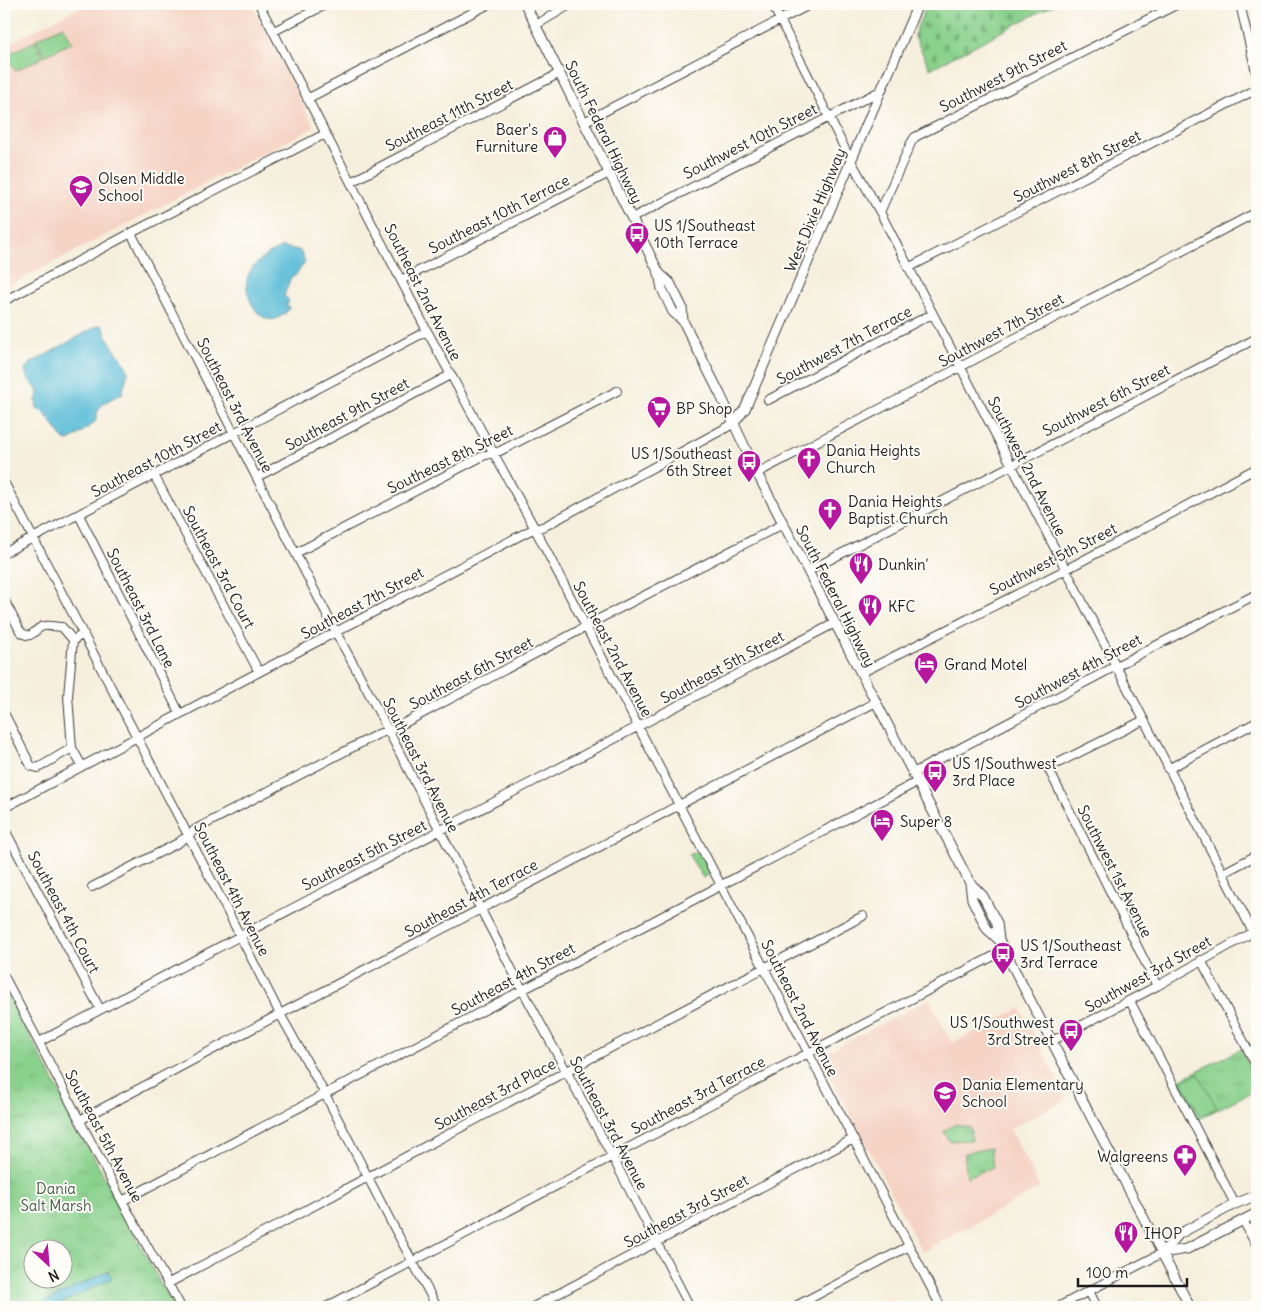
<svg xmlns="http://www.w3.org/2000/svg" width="1261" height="1311" font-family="Delius,sans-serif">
<defs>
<pattern id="grass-dots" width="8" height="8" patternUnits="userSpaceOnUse" patternTransform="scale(1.25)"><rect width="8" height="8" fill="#8ad18d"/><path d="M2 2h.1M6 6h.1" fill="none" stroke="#76b379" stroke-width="1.8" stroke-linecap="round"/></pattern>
<pattern id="cemetery-stones" width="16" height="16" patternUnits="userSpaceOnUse" patternTransform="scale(1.25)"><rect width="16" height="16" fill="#8ad18d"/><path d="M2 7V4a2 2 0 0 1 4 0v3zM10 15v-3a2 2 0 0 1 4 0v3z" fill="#76b379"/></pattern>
<pattern id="park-tufts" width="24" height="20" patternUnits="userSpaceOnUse" patternTransform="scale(1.25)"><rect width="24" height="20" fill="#8ad18d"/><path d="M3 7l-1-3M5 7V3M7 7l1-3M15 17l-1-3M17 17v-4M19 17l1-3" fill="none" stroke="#76b379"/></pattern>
</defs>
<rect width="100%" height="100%" fill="#fdfcf7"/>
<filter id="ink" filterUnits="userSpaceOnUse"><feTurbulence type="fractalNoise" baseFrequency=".02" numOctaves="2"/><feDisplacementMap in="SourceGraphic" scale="10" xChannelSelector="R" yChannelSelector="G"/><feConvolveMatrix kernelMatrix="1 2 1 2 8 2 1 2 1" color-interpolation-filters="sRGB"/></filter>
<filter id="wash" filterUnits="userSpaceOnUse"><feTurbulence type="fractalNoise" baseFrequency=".0096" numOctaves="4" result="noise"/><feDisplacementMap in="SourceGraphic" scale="20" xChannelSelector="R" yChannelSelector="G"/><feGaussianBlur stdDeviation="1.12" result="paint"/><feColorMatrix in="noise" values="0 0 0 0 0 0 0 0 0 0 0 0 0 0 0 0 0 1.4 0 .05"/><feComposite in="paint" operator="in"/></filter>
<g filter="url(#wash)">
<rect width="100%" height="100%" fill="#f6efdd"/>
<path fill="#f5d2c2" d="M85,4H252L314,127L4,288V46Z
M929,999L952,1043L1020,1008L1067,1099L1010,1129L1040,1188L922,1252L820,1056Z"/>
<path fill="url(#grass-dots)" stroke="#537654" d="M700,850L712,873L703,878L689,855Z"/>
<path fill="url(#cemetery-stones)" stroke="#537654" d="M927,4H1055L930,69L914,35Z"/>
<path fill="url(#park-tufts)" stroke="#537654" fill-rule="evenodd" d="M4,987L162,1286L175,1307H4ZM32,1248H62V1278H32Z
M1241,1049L1257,1081V1089L1197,1120L1177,1081Z
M956,1124L969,1127L971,1132V1137L973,1140L949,1141L944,1131Z
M990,1148L993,1167L967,1177L964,1153Z"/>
<path fill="#8ad18d" stroke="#537654" d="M63,26L72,42L45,56L36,39Z
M35,41L43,57L15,71L7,55Z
M1198,1073L1217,1108L1201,1116L1182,1082Z"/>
<path fill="#59bcd7" stroke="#3a6c7a" d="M283,247L299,250C310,265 302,264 295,276L291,277L284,296L289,300L287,305L289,308C287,312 285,314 281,316C261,332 241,292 248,276C254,261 269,253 283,247Z
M99,325L104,327L106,335L113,347L126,366L128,372L122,394C108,400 97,404 96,420L92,425L69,441L64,440L49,419L45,414L37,408L36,401L38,394L36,388L27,377L25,369L31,363Z
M108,1271L112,1278L54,1307H35Z"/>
</g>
<g filter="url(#ink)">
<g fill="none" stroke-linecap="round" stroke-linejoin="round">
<defs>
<path id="minor" d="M259,4L427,331L535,529L941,1307
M772,4L851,161L880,212L1144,720L1257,940
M1240,4L1257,76
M536,25L571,4
M274,31L327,4
M307,99L489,4
M584,122L811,4
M351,182L560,73
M880,212L911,143L915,137L1178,4
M632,218L882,90
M131,233L340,640L361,678L522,989L612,1156L690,1307
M908,268L1257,89
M401,280L609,173
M4,301L131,233L325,134
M768,400L926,317L933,315
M757,473L1257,212
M154,475L259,672
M257,477L450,375
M4,482L214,885L280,1014L325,1094L390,1220L437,1307
M79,515L180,714
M4,553L154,475L427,331
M296,553L483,456L500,451L617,391
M808,571L1257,338
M4,599L20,631C31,641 33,631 41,627C46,624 56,627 62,627L73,640L84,634
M73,640L68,696L72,748L82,766
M861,673L1065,570L1257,468
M4,713L31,766L38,768L72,748
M1144,720L1048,768L1096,863L1157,986
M1168,769L1257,722
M913,773L1116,666L1257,594
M4,808L259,672L529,531L545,526L733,424
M4,828L100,1009
M1223,873L1257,855
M92,887L178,843L196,829L378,734L395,728L578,631L595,621L783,524
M1201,960L1257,1067
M4,976L122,1201L181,1307
M1130,1001L1235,1204
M1052,1041L1157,986L1257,930
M39,1042C303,901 570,763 835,623
M80,1120L280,1014L876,702
M122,1201L917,782
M1243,1220L1257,1247
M167,1284C300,1214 432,1142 565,1072C664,1019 764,969 863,916
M1089,1291L1097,1307
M326,1307L816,1049L1005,950
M533,1307L853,1139
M794,1307L909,1246
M1058,1307L1162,1253"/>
<path id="major" d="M525,4L659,273L662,289L673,312L683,321L720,394L757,473L970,883L983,896L997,923L999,940L1190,1307
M659,273L670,283L682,307L683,321
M733,424L745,409L918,4
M970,883L972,899L987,929L999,940
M1162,1253L1179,1234L1235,1204L1257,1195
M1162,1253L1187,1249L1257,1213"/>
</defs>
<use href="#minor" stroke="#3d3c39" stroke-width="10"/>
<use href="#major" stroke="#3d3c39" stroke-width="11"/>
<use href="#minor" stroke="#fff" stroke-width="8"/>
<use href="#major" stroke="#fff" stroke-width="9"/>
</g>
</g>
<defs>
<symbol id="shop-pin" viewBox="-11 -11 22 30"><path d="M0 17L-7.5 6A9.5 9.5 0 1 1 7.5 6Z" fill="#b5179e" stroke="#fdfcf7"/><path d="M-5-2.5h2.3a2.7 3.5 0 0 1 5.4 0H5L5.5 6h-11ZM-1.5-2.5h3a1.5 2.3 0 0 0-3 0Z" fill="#fff"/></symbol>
<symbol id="school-pin" viewBox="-11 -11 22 30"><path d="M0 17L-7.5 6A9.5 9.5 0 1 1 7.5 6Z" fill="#b5179e" stroke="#fdfcf7"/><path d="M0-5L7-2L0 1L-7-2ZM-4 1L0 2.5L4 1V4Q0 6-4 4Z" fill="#fff"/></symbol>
<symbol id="bus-pin" viewBox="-11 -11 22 30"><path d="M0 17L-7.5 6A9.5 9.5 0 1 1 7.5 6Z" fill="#b5179e" stroke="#fdfcf7"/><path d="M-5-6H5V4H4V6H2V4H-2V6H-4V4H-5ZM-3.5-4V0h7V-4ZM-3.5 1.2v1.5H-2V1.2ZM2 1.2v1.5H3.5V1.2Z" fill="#fff"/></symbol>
<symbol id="supermarket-pin" viewBox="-11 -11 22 30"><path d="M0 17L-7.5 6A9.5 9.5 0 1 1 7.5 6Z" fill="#b5179e" stroke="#fdfcf7"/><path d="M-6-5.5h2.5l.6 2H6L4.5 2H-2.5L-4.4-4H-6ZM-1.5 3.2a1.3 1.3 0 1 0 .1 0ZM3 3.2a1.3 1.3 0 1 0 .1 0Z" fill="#fff"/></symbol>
<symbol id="church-pin" viewBox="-11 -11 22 30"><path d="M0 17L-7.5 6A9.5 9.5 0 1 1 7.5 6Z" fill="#b5179e" stroke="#fdfcf7"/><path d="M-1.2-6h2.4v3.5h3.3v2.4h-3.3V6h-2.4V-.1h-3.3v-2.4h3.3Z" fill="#fff"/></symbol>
<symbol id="restaurant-pin" viewBox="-11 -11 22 30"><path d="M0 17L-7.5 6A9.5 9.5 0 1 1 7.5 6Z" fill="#b5179e" stroke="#fdfcf7"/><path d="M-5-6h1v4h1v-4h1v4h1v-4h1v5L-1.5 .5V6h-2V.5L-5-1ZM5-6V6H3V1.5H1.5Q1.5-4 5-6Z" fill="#fff"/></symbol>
<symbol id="hotel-pin" viewBox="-11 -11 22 30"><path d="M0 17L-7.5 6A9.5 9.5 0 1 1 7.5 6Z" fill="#b5179e" stroke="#fdfcf7"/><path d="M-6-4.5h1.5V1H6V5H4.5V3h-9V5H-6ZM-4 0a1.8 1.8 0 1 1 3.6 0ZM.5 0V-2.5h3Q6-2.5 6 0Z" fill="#fff"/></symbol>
<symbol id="pharmacy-pin" viewBox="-11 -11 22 30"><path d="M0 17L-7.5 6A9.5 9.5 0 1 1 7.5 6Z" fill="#b5179e" stroke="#fdfcf7"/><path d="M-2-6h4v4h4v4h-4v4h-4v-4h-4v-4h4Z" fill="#fff"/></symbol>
</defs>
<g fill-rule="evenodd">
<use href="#shop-pin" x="541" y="124" width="28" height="38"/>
<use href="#school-pin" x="67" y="173" width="28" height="38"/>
<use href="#bus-pin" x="623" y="220" width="28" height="38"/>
<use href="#supermarket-pin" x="645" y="394" width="28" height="38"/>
<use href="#church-pin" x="795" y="445" width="28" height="38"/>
<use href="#bus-pin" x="735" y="448" width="28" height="38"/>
<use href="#church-pin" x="816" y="496" width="28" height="38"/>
<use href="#restaurant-pin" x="847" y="550" width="28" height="38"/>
<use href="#restaurant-pin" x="856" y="592" width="28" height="38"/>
<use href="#hotel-pin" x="912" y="650" width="28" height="38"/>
<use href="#bus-pin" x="921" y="758" width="28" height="38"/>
<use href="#hotel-pin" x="868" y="807" width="28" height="38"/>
<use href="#bus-pin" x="989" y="940" width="28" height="38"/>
<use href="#bus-pin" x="1057" y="1017" width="28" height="38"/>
<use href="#school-pin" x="931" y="1079" width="28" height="38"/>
<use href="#pharmacy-pin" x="1171" y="1142" width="28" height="38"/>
<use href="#restaurant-pin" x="1112" y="1219" width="28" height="38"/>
</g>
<g text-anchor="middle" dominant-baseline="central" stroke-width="4" stroke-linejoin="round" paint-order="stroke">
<g font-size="15" fill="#1c1c1c" stroke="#fdfcf7">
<text transform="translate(1003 76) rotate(-27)">Southwest 9th Street</text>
<text transform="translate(449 115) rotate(-27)">Southeast 11th Street</text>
<text transform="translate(604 132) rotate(64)">South Federal Highway</text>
<text transform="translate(750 141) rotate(-27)">Southwest 10th Street</text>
<text transform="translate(1077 166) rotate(-27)">Southwest 8th Street</text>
<text transform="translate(815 210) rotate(-67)">West Dixie Highway</text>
<text transform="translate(499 214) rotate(-27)">Southeast 10th Terrace</text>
<text transform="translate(423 292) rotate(63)">Southeast 2nd Avenue</text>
<text transform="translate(1001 330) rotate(-28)">Southwest 7th Street</text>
<text transform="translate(844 345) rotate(-28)">Southwest 7th Terrace</text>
<text transform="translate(1106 400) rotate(-27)">Southwest 6th Street</text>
<text transform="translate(235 405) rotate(63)">Southeast 3rd Avenue</text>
<text transform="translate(347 414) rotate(-28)">Southeast 9th Street</text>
<text transform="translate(156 459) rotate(-28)">Southeast 10th Street</text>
<text transform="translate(450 459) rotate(-26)">Southeast 8th Street</text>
<text transform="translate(1027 466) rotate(63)">Southwest 2nd Avenue</text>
<text transform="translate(1053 559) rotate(-27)">Southwest 5th Street</text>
<text transform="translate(219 567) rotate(62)">Southeast 3rd Court</text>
<text transform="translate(836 596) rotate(63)">South Federal Highway</text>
<text transform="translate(362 603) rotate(-28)">Southeast 7th Street</text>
<text transform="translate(141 608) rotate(63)">Southeast 3rd Lane</text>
<text transform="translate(613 649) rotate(62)">Southeast 2nd Avenue</text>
<text transform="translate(722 667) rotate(-28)">Southeast 5th Street</text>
<text transform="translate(1078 671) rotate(-28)">Southwest 4th Street</text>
<text transform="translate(471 673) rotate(-28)">Southeast 6th Street</text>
<text transform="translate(421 765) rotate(63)">Southeast 3rd Avenue</text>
<text transform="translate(364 855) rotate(-27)">Southeast 5th Street</text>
<text transform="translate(1115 871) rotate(63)">Southwest 1st Avenue</text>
<text transform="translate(232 889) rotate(63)">Southeast 4th Avenue</text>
<text transform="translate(471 898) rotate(-28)">Southeast 4th Terrace</text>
<text transform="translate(64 912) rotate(62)">Southeast 4th Court</text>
<text transform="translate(1148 974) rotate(-29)">Southwest 3rd Street</text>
<text transform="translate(513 979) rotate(-28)">Southeast 4th Street</text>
<text transform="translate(800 1008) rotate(63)">Southeast 2nd Avenue</text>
<text transform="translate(495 1094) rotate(-28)">Southeast 3rd Place</text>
<text transform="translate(698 1095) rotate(-28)">Southeast 3rd Terrace</text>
<text transform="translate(609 1123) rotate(62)">Southeast 3rd Avenue</text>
<text transform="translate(104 1136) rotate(62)">Southeast 5th Avenue</text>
<text transform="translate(686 1211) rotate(-28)">Southeast 3rd Street</text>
</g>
<g font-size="15" fill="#1c1c1c" stroke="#fdfcf7" text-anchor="start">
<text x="538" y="129" text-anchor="end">Baer's<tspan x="538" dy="17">Furniture</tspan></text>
<text x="98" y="178">Olsen Middle<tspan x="98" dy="17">School</tspan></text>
<text x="654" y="225">US 1/Southeast<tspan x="654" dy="17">10th Terrace</tspan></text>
<text x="676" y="408">BP Shop</text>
<text x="826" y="450">Dania Heights<tspan x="826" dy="17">Church</tspan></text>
<text x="732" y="453" text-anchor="end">US 1/Southeast<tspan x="732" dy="17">6th Street</tspan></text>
<text x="848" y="501">Dania Heights<tspan x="848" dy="17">Baptist Church</tspan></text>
<text x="878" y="564">Dunkin'</text>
<text x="888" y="606">KFC</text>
<text x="944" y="664">Grand Motel</text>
<text x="952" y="763">US 1/Southwest<tspan x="952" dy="17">3rd Place</tspan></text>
<text x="900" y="821">Super 8</text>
<text x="1020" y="945">US 1/Southeast<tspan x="1020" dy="17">3rd Terrace</tspan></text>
<text x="1054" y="1022" text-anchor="end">US 1/Southwest<tspan x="1054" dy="17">3rd Street</tspan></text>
<text x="962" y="1084">Dania Elementary<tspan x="962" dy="17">School</tspan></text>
<text x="1168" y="1156" text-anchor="end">Walgreens</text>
<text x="1144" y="1233">IHOP</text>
</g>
<g font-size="15" fill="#425b44" stroke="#fdfcf7">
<text x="56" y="1188">Dania<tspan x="56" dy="17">Salt Marsh</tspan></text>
</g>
</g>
<rect width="1261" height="1311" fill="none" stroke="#fdfcf7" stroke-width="20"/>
<g transform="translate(48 1264) rotate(154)"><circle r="24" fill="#fdfcf7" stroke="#a3a29f"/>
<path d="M0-4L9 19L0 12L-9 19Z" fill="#b5179e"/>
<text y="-8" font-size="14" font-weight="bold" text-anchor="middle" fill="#1c1c1c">N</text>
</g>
<path d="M1078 1278v8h109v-8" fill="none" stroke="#1c1c1c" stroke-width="2.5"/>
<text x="1086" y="1278" font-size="15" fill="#1c1c1c" stroke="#fdfcf7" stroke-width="4" paint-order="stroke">100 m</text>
</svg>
